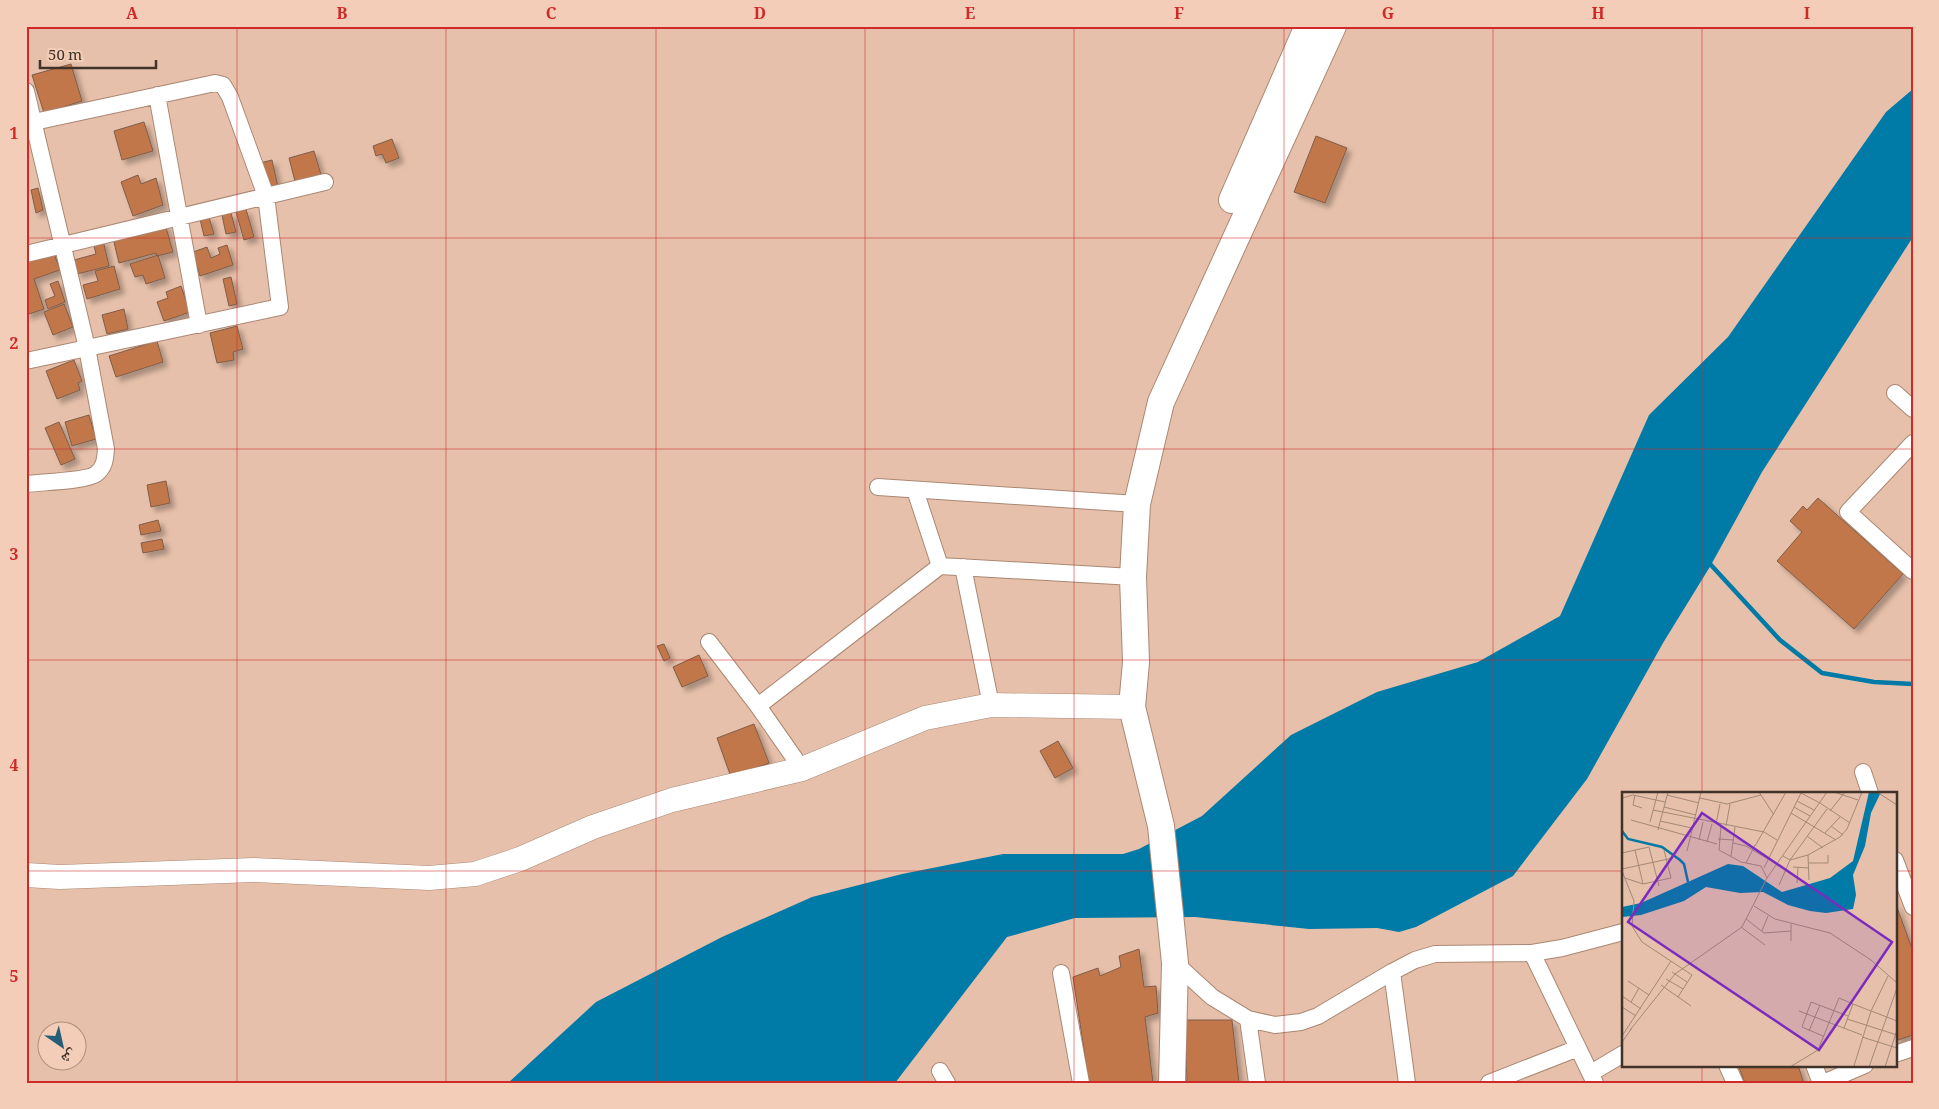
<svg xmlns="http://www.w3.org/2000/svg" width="1939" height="1109" font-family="Georgia,'Noto Naskh Arabic',serif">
<defs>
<filter id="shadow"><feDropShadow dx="4.5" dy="4.5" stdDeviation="2.5" flood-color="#0004"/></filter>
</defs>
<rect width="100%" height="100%" fill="#e6c0aa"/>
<path fill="#007aa6" d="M1913,89V237L1762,472L1711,565L1663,643L1587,779L1513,876L1416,927L1399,932L1377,928L1309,929L1195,917L1075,918L1007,937L895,1083H508L596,1002L722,937L812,897L902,874L1003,854H1123L1139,849L1202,816L1291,735L1377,692L1478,662L1560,616L1649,415L1728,337L1886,112Z"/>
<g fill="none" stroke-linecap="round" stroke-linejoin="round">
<path stroke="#007aa6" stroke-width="4.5" d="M1711,565L1780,640L1822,673L1874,682L1913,684"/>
</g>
<path fill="#c17748" stroke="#7f5d4a" filter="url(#shadow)" d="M71,64L82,101L44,113L32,75Z
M144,122L153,151L122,160L114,131Z
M1316,136L1347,148L1325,203L1294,192Z
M392,139L399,158L386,163L382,154L376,156L373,146Z
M314,151L322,178L296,185L289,158Z
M272,160L278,187L266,190L260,163Z
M138,175L141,184L156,178L163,205L133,216L121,182Z
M38,188L43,210L36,213L31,190Z
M246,209L254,237L244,240L236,212Z
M231,213L236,232L226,234L222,215Z
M209,217L214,234L204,236L200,219Z
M165,224L173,252L157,256L156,253L119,263L113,238Z
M103,240L109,266L77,274L74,260L96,254L93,242Z
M227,245L233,265L200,276L193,252L207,247L211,258L220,254L218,248Z
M52,248L60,270L34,279L44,309L26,315V257Z
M158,255L165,278L146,284L143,275L135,277L130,264Z
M114,266L120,289L87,299L83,285L98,281L95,271Z
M231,277L237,304L229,306L223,279Z
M58,281L65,302L48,309L45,300L55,296L50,284Z
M181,286L190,312L164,321L157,302L168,298L166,292Z
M64,304L73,327L53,335L44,312Z
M124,309L128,329L107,334L102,315Z
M237,326L243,349L233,352L234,360L217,363L210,333Z
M157,341L163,362L116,377L109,356Z
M74,360L82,381L78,383L80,390L57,399L46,371Z
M89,415L96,439L72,446L65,422Z
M59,422L75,459L61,465L45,428Z
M166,481L170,503L151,507L147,485Z
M1818,498L1903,574L1854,629L1777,561L1802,532L1790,521L1803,506L1807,510Z
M158,520L161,531L141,535L139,525Z
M162,539L164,549L143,553L141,543Z
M664,644L670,658L664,661L657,646Z
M699,655L708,676L682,687L673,667Z
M754,724L769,763L731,777L717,738Z
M1058,741L1073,768L1055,778L1040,751Z
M1895,902L1913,951V1035L1895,1041Z
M1139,949L1144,987L1156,986L1158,1013L1145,1017L1153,1083H1089L1073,977L1098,968L1100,976L1121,967L1119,956Z
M1185,1020H1232L1239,1083H1187Z
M1738,1065H1798L1803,1081L1797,1083H1745Z"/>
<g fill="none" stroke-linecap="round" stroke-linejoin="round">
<defs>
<path id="minor" d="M26,91L87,348L106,449C105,459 105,467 96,474C87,481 40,482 26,484
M157,95L199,325
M26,254L325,182
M26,361L280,307L266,196L230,97L223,85L215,83L34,122
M1895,393L1913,409
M1913,443L1848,512L1913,571
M878,487L1137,504
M915,490L940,566
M963,567L991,705
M709,642L758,706L802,769
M758,706L940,566L1133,577
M1863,772L1870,793
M1895,860L1913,907
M1532,953L1595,1083
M1175,963L1212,997L1248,1019L1275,1025L1301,1022L1318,1016L1392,972L1415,960L1435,954L1532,953L1562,948L1623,932
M1392,972L1407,1083
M1061,973L1081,1083
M1248,1019L1257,1083
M1895,1054L1913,1048
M1727,1065L1735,1083
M1814,1065L1821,1083
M940,1071L947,1083
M1591,1073L1623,1054
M1489,1083L1578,1048
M1823,1083L1865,1065"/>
<path id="secondary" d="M26,875L60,877L254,870L429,878L475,874L520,859L593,827L672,800L802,769L925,718L991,705L1132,707"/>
<path id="primary" d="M1232,200L1308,26
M1172,1083L1175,963L1161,826L1132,707L1136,662L1133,577L1137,504L1161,402L1333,26"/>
</defs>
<use href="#minor" stroke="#ab8773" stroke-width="18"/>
<use href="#secondary" stroke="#ab8773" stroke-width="25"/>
<use href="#primary" stroke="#ab8773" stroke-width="28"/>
<use href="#minor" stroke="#fff" stroke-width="16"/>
<use href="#secondary" stroke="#fff" stroke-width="24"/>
<use href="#primary" stroke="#fff" stroke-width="26"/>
</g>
<path fill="none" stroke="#cf2928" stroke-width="1" stroke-opacity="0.55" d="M237,26V1083M446,26V1083M656,26V1083M865,26V1083M1074,26V1083M1284,26V1083M1493,26V1083M1702,26V793M26,238H1913M26,449H1913M26,660H1913M26,871H1623M1895,871H1913M1702,1065V1083"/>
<g transform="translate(1622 792)">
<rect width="275" height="275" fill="#e6c0aa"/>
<path d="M247,0H259L249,21L243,54L231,83L234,103L231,117L204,121L188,119L166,113L141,100L118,101L84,95L62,109L19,123L0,125V115L19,111L106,72L121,74L160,100L208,86L231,69Z" fill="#007aa6"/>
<path fill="none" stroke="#007aa6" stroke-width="2.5" d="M0,39L6,47L40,55L58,68L62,72L66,90"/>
<path fill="none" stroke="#a48877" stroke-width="1" d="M137,0L152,23M177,0L198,11M212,0L236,8M255,0L275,13M13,3L11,13L20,16M45,3L77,11M0,6L11,3L43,10M78,6L105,12L139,3M175,9L192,18M198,11L228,31M42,15L74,23M172,15L188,24M31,18L142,40L155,48M208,19L223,0M169,21L214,48M9,28L95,52M38,29L70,36M28,30L36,0M94,32L98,12M99,34L97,58L119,70L139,74L145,86M104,34L108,12M209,34L221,43M36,38L46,0M203,41L218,25M185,44L201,56M96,47L112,48M77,48L81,30M85,50L90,32M275,50V101M111,51L124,54L146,67M133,54L164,0M13,58L21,92M65,59L79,0M0,61L27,55L37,94M186,63L187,88M109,64L113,35M161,64L168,68L186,63L218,45L225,37L240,0M124,71L133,53M187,71H206V63M171,75L187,76M142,76L179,1M0,77L51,66M0,79L12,109L10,134L20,150L70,183L56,205M3,86L21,92L49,86L42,58M175,91L176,76M157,93L168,68L205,17M132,114L153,127L208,141L249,168L275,191M124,127L142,141L169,139M169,132V149M119,135L143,153M140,139L146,124M50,180L65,190M44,187L61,197M6,189L27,203M39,193L69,214M0,204L19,217M9,210L17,196M0,215L14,224M177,219L240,243M225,227L275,243M222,236L231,212L275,229M8,238L53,182L120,135L145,86L205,0M187,239L198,213M0,244L49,169M201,244L180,235L189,210L226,224M240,245L275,256M0,250L10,236M232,274L249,219L266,184M168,275L196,258L217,206L231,212M247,275L275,196M263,275L275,238"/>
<path fill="#7b2cbf" fill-opacity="0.15" stroke="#7b2cbf" stroke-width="2.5" d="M80,21L270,150L197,258L6,130Z"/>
<rect width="275" height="275" fill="none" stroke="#41332a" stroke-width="2.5"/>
</g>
<rect width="1939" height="1109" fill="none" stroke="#f3cdb7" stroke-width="55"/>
<g transform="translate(62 1046) rotate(146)"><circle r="24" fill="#f3cdb7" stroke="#ac8f7f"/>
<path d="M0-4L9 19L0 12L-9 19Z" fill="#265e78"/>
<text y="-8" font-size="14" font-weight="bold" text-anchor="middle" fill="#41332a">ش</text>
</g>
<path d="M40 60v8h116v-8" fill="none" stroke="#41332a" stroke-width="2.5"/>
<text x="48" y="60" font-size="15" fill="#41332a" stroke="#f3cdb7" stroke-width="4" paint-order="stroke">50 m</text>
<rect x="28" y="28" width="1884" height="1054" fill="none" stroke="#cf2928" stroke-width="2"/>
<g font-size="16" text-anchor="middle" font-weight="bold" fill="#cf2928">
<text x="132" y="19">A</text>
<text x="342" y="19">B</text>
<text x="551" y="19">C</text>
<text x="760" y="19">D</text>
<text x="970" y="19">E</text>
<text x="1179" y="19">F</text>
<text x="1388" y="19">G</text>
<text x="1598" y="19">H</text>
<text x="1807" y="19">I</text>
<text x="14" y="139">1</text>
<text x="14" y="349">2</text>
<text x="14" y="560">3</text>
<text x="14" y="771">4</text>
<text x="14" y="982">5</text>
</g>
</svg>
